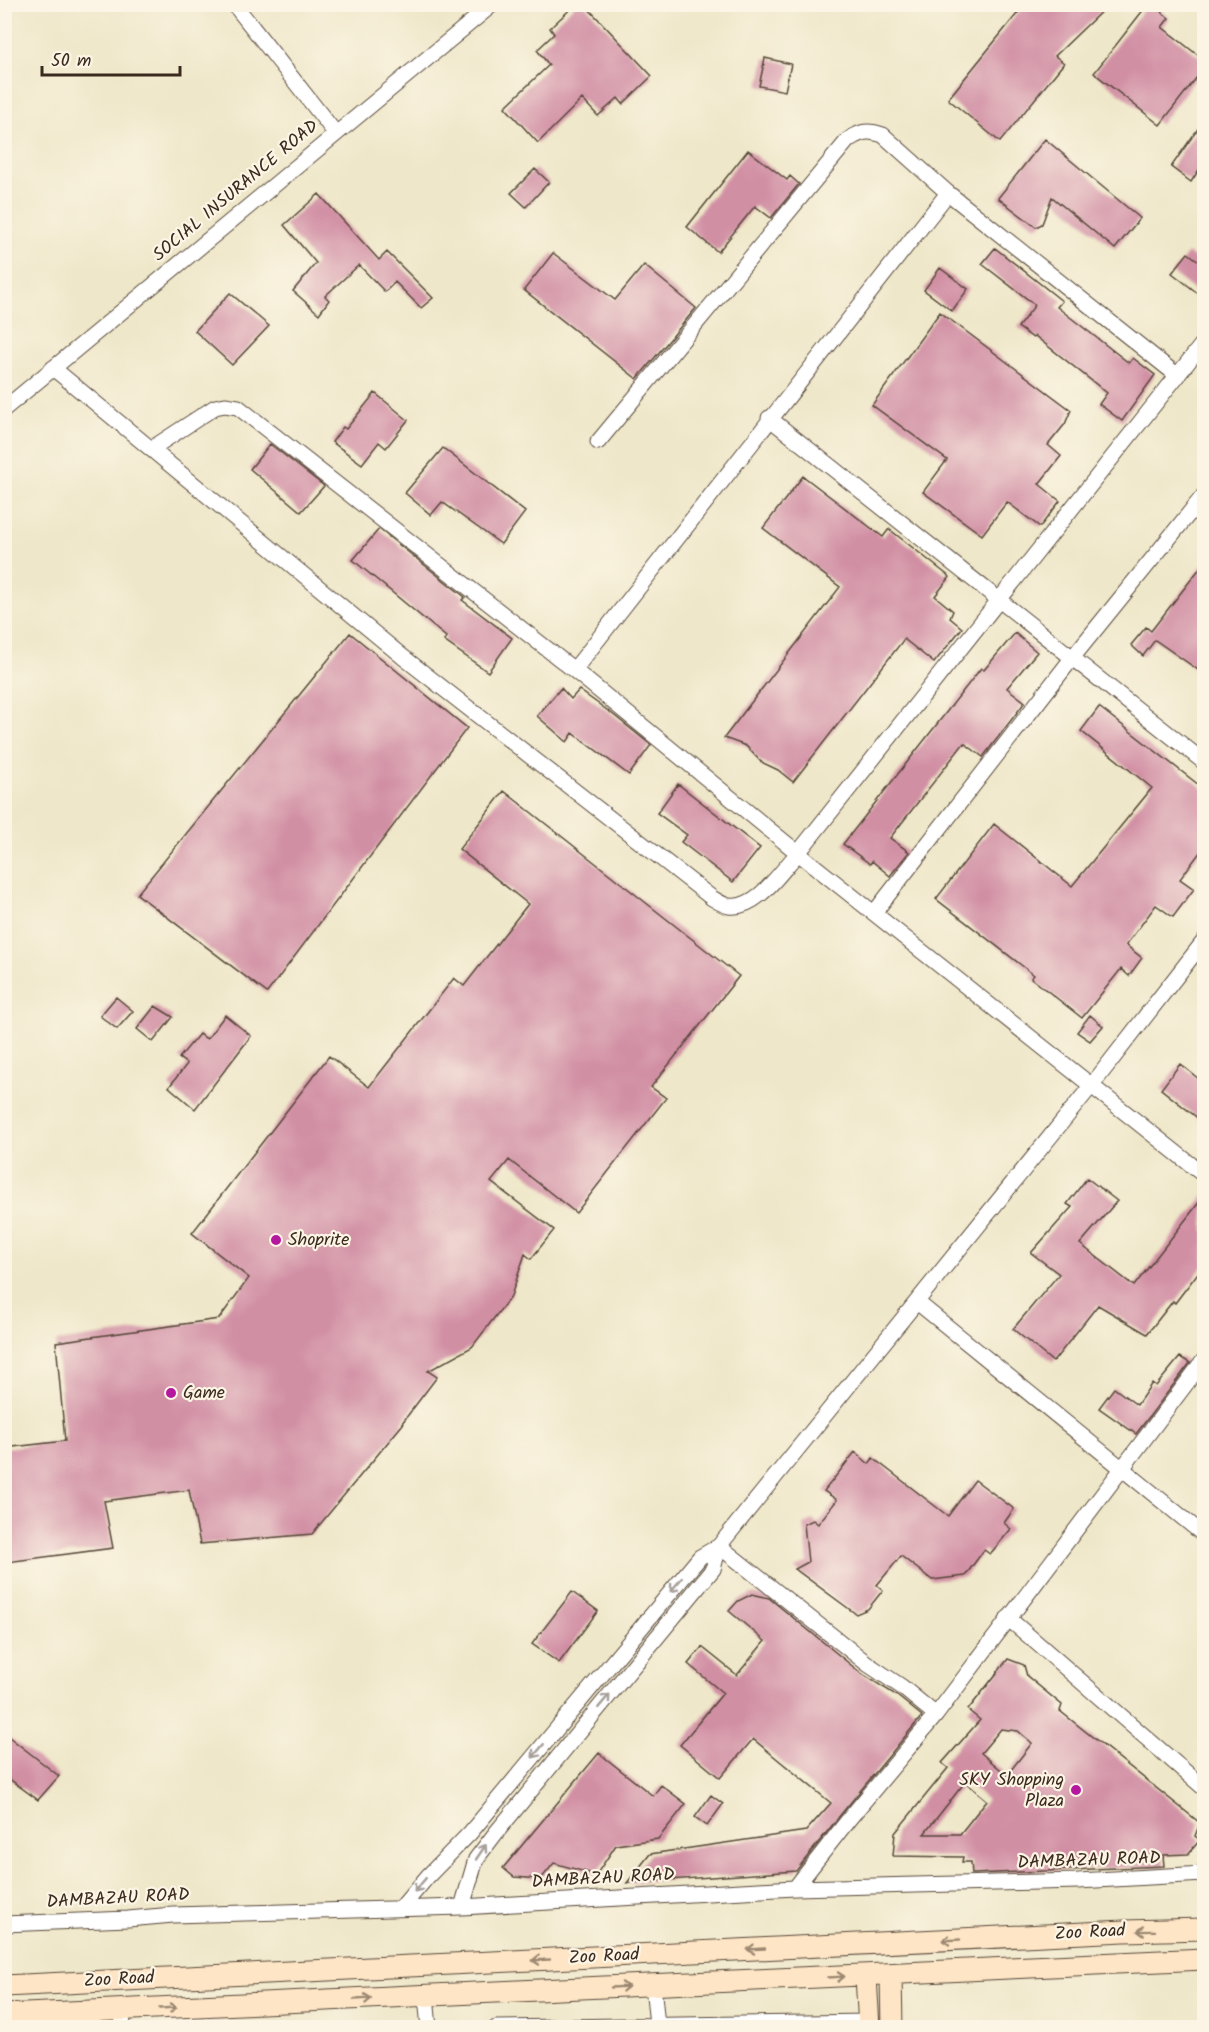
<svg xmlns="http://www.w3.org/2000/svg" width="1209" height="2032" font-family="Kalam,sans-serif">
<rect width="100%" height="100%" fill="#fcf5e5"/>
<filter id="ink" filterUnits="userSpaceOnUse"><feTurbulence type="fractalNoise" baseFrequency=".0167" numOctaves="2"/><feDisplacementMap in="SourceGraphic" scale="12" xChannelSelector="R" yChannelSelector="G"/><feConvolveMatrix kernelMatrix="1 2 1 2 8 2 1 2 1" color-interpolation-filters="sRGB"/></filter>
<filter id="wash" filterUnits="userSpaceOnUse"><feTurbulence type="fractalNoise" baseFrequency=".008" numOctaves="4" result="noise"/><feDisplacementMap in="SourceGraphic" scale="24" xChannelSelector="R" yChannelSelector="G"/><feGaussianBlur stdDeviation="1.35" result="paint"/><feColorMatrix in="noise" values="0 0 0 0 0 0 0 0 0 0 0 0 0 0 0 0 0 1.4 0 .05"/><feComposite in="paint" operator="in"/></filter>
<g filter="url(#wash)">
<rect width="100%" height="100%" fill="#efe7c9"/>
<g id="blocks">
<path fill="#d18fa4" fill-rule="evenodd" d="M576,4H584L652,76L623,104L618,98L598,116L582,99L538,143L505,107L549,65L537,50L554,34L550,28Z
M1025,4H1109L1055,56L1064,63L1000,142L948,99Z
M1148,4H1152L1169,18L1162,27L1204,60V68L1160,125L1094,73Z
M765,58L791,64L785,91L759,86Z
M1204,120V162L1191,182L1171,167Z
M1045,139L1140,218L1115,249L1052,197L1042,224L1036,227L998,198Z
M748,150L787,180L790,176L799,184L771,218L755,206L718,252L687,227Z
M535,169L549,182L526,207L511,193Z
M319,194L379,260L387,252L433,298L421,308L395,282L385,292L359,265L325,296L329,300L319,314L293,291L316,263L284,225Z
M995,248L1062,301L1057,307L1129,363L1133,358L1155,375L1122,421L1099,404L1107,393L1035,336L1033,338L1018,327L1035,305L982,264Z
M553,253L615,300L644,265L696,308L637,379L524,290Z
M1188,253L1204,265V298L1172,273Z
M940,268L968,289L952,311L924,290Z
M230,293L269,326L232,365L195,331Z
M940,312L1071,410L1065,424L1048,445L1061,456L1039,484L1060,501L1040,527L1007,502L982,535L923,492L947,460L872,405Z
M375,393L408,420L386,448L379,442L362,464L332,442L343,427L346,429Z
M270,444L324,486L301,512L250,469Z
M443,448L525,512L501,544L442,502L431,515L405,493Z
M803,476L883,537L889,529L950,577L935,596L953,611L950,618L962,628L934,663L904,639L793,782L778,770L761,762L746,746L724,738L840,587L763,528Z
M379,529L465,597L462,600L512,638L488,672L444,641L446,637L353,560Z
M1204,563V674L1155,640L1143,656L1131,645L1146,627L1151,631Z
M350,633L467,728L267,993L137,894Z
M1015,633L1037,652L1007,688L1025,702L983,757L964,743L890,838L909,852L890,876L872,861L870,864L843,844L981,668L984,670Z
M561,688L571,699L579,690L611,713L651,745L629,775L573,733L567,742L537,716Z
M1099,707L1204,789V847L1180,879L1194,889L1173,917L1156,905L1126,945L1142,958L1129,976L1121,969L1082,1018L1031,978L1034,975L936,899L994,824L1072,886L1152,788L1081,731Z
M678,784L760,848L733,882L681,842L687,835L657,813Z
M504,791L739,976L651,1087L666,1098L576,1213L509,1160L491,1182L554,1230L531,1259L525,1254L511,1296L472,1347L428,1371L437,1377L402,1423L403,1424L312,1534L200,1544L189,1490L104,1501L113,1548L7,1562L4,1539V1448L65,1441L56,1342L219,1319L249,1278L192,1233L329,1056L369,1087L454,978L464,986L528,904L459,849Z
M116,997L133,1011L117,1029L100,1016Z
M155,1006L173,1017L153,1042L137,1029Z
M225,1015L251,1036L195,1109L169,1087L187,1064L179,1058L199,1034L207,1039Z
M1090,1015L1103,1026L1090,1041L1077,1032Z
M1180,1064L1204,1083V1123L1161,1089Z
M1087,1178L1117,1201L1080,1244L1134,1286L1204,1196V1265L1175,1303L1173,1301L1147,1334L1098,1305L1053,1362L1013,1329L1059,1274L1031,1253L1072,1207L1067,1204Z
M1180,1357L1190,1363L1136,1434L1099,1408L1114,1388L1137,1405L1152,1383L1156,1386Z
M855,1452L869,1464L873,1458L948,1516L975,1480L1014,1509L1004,1523L1011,1529L990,1554L984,1550L965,1576L932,1580L901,1556L877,1585L883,1590L868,1609L856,1614L795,1569L808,1562L804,1524L813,1520L818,1524L837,1500L824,1491Z
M572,1592L598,1611L559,1663L532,1644Z
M752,1594L769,1598L862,1674L896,1695L922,1716L842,1813L796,1871L627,1883L650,1854L806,1831L831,1803L753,1739L720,1778L680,1745L723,1693L688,1664L702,1647L737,1675L765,1641L729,1611L738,1601Z
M1008,1659L1024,1665L1027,1676L1062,1705L1060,1711L1200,1823L1195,1836L1200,1840L1188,1854L1163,1855L1164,1866L972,1874L971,1862H962L963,1857L893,1856L895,1833L948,1768L942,1763L980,1720L968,1710ZM1001,1729L1018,1731L1032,1743L1007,1775L981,1753ZM965,1782L987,1800L960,1834H924Z
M4,1733L59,1776L38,1800L4,1775Z
M599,1753L653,1796L661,1785L686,1804L658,1839L616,1845L596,1875L554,1863L541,1879L514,1877L503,1868Z
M711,1795L723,1804L707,1826L695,1817Z"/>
</g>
</g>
<g filter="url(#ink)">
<use href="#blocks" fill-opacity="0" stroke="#564638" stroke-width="1.5"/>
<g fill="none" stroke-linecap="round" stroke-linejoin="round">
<defs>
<path id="street" d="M234,4L336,134
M53,368L403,657L712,898C717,901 723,905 729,906C757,910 781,871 798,853L1204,342
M4,409L493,4
M769,418L1204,762
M598,442L848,140C861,131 868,130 883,135L948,193L1178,376
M151,449L215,407L225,405L238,407L574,670L798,853L1204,1175
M574,670L948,193
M874,913L1073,657L1204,495
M917,1302L1204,1535
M719,1546L869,1665L902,1687L936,1715
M1008,1618L1204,1788
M795,1888L849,1819L936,1715L1204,1360
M462,1907L476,1859L495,1834L713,1569L719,1546
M401,1908L428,1876L470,1833L700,1557L719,1546L1092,1085L1204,941
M4,1924L128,1919L173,1915L462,1907L795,1888L1078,1881L1204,1874
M653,1985L657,2025
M426,1996L429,2028
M122,2010L123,2028
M496,2028L869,2022"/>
<path id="secondary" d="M891,1975L892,2028
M866,1976L869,2028
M4,1986L1124,1931L1204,1929
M4,2015L1204,1959"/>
</defs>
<use href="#street" stroke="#564638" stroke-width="17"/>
<use href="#secondary" stroke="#564638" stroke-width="23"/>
<use href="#street" stroke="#fff" stroke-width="15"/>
<use href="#secondary" stroke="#fee5c5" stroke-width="21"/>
</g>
<defs><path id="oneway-shaft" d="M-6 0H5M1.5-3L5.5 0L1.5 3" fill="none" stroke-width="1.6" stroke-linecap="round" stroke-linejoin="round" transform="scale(1.5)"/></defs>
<g stroke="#a79f9a">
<use href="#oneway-shaft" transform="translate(676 1585) rotate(130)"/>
<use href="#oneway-shaft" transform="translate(604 1701) rotate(-50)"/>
<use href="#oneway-shaft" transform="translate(538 1751) rotate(130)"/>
<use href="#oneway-shaft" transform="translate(481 1852) rotate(-56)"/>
<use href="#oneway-shaft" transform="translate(420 1885) rotate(130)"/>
</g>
<g stroke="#9c8872">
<use href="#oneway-shaft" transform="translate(1146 1931) rotate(179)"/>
<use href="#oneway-shaft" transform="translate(951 1940) rotate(177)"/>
<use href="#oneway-shaft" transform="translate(756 1949) rotate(177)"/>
<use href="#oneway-shaft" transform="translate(541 1960) rotate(177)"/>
<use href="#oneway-shaft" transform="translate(836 1977) rotate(-3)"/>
<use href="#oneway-shaft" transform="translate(620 1987) rotate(-3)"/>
<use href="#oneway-shaft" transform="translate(363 1999) rotate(-3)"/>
<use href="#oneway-shaft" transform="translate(168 2008) rotate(-3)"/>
</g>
</g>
<g fill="#b5179e" stroke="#fcf5e5" stroke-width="2">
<circle cx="276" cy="1240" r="6"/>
<circle cx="171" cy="1393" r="6"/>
<circle cx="1076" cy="1790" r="6"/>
</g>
<g text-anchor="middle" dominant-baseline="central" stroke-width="4.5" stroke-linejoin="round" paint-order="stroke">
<g font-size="18" fill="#3b2a1e" stroke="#fcf5e5">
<text transform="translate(236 191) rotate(-40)">SOCIAL INSURANCE ROAD</text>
<text transform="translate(1089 1861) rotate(-2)">DAMBAZAU ROAD</text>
<text transform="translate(603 1879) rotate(-3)">DAMBAZAU ROAD</text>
<text transform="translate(118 1899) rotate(-3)">DAMBAZAU ROAD</text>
<text transform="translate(1090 1933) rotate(-3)">Zoo Road</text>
<text transform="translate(604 1957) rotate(-3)">Zoo Road</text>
<text transform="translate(119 1980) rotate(-3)">Zoo Road</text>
</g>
<g font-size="18" fill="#3b2a1e" stroke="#fcf5e5" text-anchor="start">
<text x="288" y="1240">Shoprite</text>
<text x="183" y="1393">Game</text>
<text x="1064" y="1780" text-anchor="end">SKY Shopping<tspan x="1064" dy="21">Plaza</tspan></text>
</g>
</g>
<rect width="1209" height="2032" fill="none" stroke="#fcf5e5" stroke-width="24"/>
<path d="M42 66v9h138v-9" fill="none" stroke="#3b2a1e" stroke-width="3"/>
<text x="51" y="66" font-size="18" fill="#3b2a1e" stroke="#fcf5e5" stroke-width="4.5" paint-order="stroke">50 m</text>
</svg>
